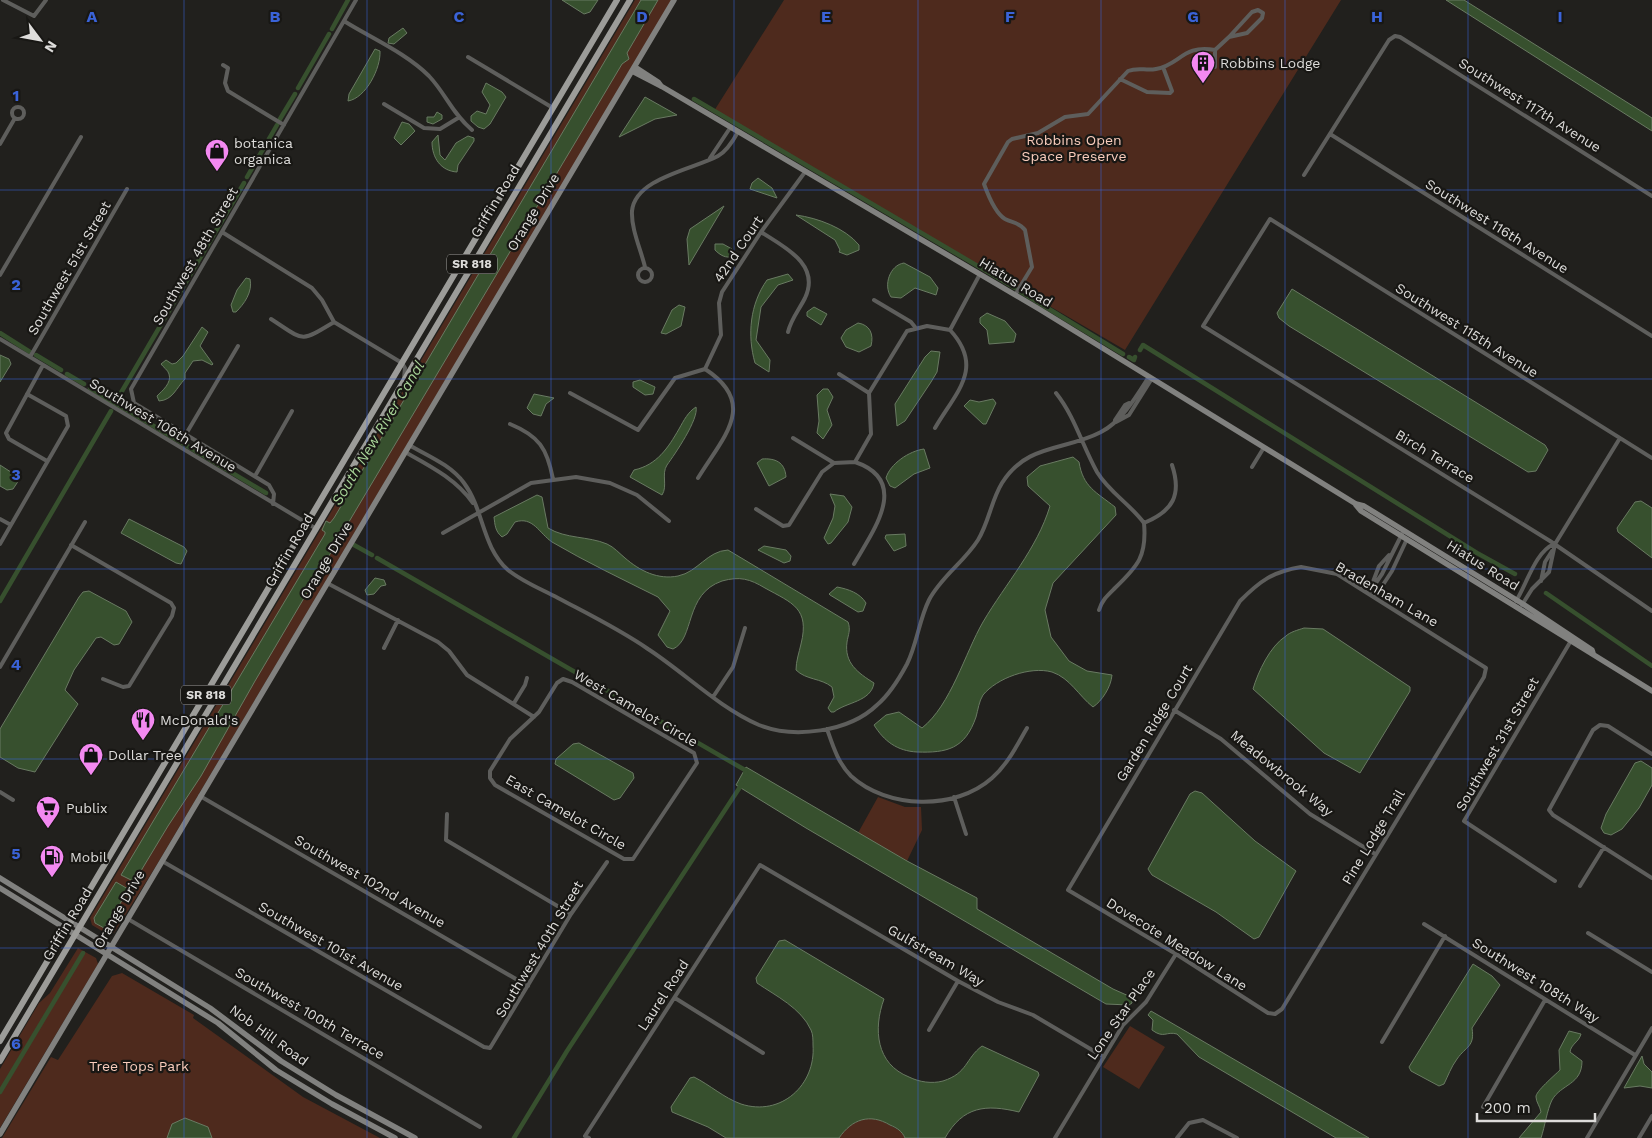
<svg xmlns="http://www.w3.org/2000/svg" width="1652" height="1138" font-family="'Work Sans',sans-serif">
<rect width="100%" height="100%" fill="#21201d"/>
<path fill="#4e2a1d" d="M635,0H672L156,866L114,933L107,934L92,925L90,918Z
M784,0H1341L1125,350L714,111Z
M878,797L905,807H921L922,830L907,861L858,833Z
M78,948L96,958L98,964L0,1128V1069L39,1003L50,993Z
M122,973L194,1015L193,1018L303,1097L380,1138H2L51,1057L58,1060L112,976Z
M1130,1026L1165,1047L1139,1089L1103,1067Z
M875,1117L902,1132L905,1138H839C848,1124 858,1118 875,1117Z"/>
<path fill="#37502e" stroke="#697a62" d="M562,0H598L590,12L584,14Z
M641,0H658L627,53L629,59L622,64L347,525L344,534L336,544L255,681L201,776L168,826L136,879L133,881L121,875L325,534V532L322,530L326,521L330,523L334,518Z
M1446,0H1464L1652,118V131Z
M403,28L407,33L394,44L388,43L389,38Z
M375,49L380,51C381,68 366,98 348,101L349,94Z
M486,83L502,92L506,97L490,124L484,129L478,127L471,121V116L477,111L486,114L490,105L482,92Z
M645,97L677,115L655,119L619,137Z
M437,112L442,115V119L433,124L427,122V117H434Z
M402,122L409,124L415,131L401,145L394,138Z
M438,135L440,155L445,160L456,143L468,136L474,138V141L458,165L457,172C441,171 432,158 432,142Z
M758,178L772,188L777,198L750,189L752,183Z
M724,206L689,265L687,239L690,229Z
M796,215C818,218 845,228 859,245V250L847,255L839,252L840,250L835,240Z
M715,244H723L732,249L733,256C726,259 720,255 715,250Z
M904,263L930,277L938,288L936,295L915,288L901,298L891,297C883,285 890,265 904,263Z
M788,274L793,280L778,285L761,307L756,340L770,360L769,372L755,363C747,335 750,304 767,280Z
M246,278L250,279C253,292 244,304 236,312H233L231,305L237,290Z
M1292,289L1545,445L1548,450L1536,471L1528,472L1289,326L1279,318L1277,313Z
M679,305L685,307L681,326L666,334L661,333L672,310Z
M814,307L827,314L821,325L807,316V312Z
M987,313L1005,321L1016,334L1014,342L989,344L987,330L980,323V318Z
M858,323C870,325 874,334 871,346L859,352L846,347L841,338L846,330Z
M202,327L208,332L200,346L213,364L212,365L202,360L193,361L185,373V379C176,388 173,400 159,401L157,396C162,391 172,383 169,374C168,370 163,367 161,364L166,360L172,364L176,363L183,356Z
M931,351L940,352L937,372L931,382L905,421L897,426L895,404L925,357Z
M0,355L9,359L11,364L0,382Z
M640,380L655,387L653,394L645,395L633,387V382Z
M823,389H828L833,397L827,410L832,425L823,439L817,433L819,421L817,395Z
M534,394L554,398L546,404L541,416L533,414L527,408Z
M993,399L996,403L986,424H983L964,406L970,400L979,402Z
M696,407C699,419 675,454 667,465C661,474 668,486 662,495L630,477L634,470C657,465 668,448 679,429C684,420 688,412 696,407Z
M924,449L930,468L914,474L895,488L890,486L886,478C890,464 909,451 924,449Z
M1073,457L1079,462C1083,487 1096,492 1115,507L1116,515L1053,583L1045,610L1051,637L1069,661L1087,671L1112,675C1111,687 1102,701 1093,707C1079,696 1070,678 1052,672C1030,666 997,678 983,695C979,701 978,710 976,717C965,749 947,753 917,752C897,751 884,741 874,725L886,715L899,712L922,728C951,705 965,653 983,622C1006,583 1037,549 1050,506L1028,486L1027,477L1040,466Z
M762,459C775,458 785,462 786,477L769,486L757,463Z
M0,465L17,476L19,480L13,489L7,490L0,486Z
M830,494L844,496L852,507L848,522L831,543L828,544L824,538L833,518L835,506Z
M537,495L542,497L548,528C566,539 588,536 607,544C614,547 620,554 625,558C640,571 658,580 678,576C698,572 707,551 728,550L848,622C851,630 848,635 847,642C844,663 858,673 874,683C871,702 846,702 834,712H831L828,708L834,697L832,687C821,678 806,680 796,670C796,661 799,653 801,644C810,608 792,603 765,588C750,579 740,576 722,581C684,594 695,639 673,649L667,647L658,635L670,611L658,597C622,579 586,562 552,542C539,533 533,516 515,522L507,534L502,537C495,531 495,525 494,517Z
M1641,501L1652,508V558L1618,532L1617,528L1635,502Z
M129,519L184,547L187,551L181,564L176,563L121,533Z
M905,534L906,546L894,551L885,538L886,535Z
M764,546L786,550L791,556L790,561L784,563L758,550Z
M375,578L384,580L386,585L381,586L374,594L367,595L365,590Z
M837,587C848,589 860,593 866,603L863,611L858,612L830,595L829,594Z
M89,591L126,611L132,622L119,644L114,645L101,637L96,638L74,670L65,690L78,704L35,772L18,768L0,757V729L79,597L83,592Z
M1304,628L1323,629L1410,687V691L1360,773L1324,753L1253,689C1258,672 1270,646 1286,636C1290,632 1298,630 1304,628Z
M579,743L633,773L634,778L620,798L614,800L555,764L556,759L573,744Z
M1641,761L1652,768V785L1639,808L1622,829L1611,835L1604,833L1601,828L1606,814L1635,763Z
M746,767L907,861L977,898V909L1113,989L1131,997L1132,1003L1129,1005L1106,1004L806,828L736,785Z
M1195,791L1202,793L1255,841L1296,871L1259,937L1254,939L1216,912L1152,875L1148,869L1190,794Z
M116,882L128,889L114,915L104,928L95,923L94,918Z
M785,940L884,999C873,1029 876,1064 909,1077C919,1082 932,1084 943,1081C968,1073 965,1059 982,1046L1038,1072L1039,1075L1019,1112C986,1104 963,1106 945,1138H905C902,1131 897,1128 890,1125C870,1113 852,1119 839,1138H726L708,1127L672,1112L671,1107L690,1078L694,1077C710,1085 724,1098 741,1104C781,1117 816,1085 813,1045C813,1040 813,1034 811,1030C801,1008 776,996 757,983L756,978L779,941Z
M1473,964L1492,976L1500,985L1472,1028C1475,1047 1466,1046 1457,1059C1451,1067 1448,1076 1444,1084L1439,1086L1411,1071L1409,1067Z
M1151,1011L1369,1138H1336L1199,1057L1177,1034C1166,1031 1164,1039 1152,1030L1153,1020L1148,1015Z
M1569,1031L1581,1034C1579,1042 1571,1044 1570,1052L1582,1061C1582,1085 1561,1084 1552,1100C1547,1110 1545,1126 1541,1138H1519L1541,1112C1540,1106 1536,1102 1536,1097C1535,1092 1555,1075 1560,1070L1559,1050Z
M1642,1056L1644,1064L1652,1072V1088L1640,1086L1624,1088Z
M185,1118L208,1127L212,1138H167L172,1124Z"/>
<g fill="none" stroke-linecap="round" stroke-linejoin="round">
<path stroke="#37502e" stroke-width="4.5" d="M332,29L348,0
M298,88L329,34
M694,99L1015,288
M280,119L295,94
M247,177L277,125
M244,183L115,403L266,493
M1021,292L1123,354
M0,333L30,352
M1140,350L1143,345L1477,553L1515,574
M36,355L61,370
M1129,357L1134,360L1135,357
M67,374L84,384
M90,388L115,404
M354,545L372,555
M377,558L745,770L746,775
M1546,593L1652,666
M0,601L111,411
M0,1092L83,953
M514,1138L567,1051L742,784"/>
<path stroke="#5e5e5c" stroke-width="4" d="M3,0L34,16L46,0
M344,21C371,38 406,53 429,76C446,94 451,112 472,130
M468,57L553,108
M223,65L228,68L225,83L228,91L284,125
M1215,67V50
M1120,79L1147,92L1170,93L1172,91L1163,67
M384,104L424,128L440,129L458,118
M12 113a6 6 0 1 1 12 0a6 6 0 1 1-12 0Z
M1330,134L1652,336
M0,144L15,118
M710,158L730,128
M1304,175L1389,40L1395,36L1400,37L1652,196
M222,232L312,288L322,300L334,322L402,363L405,368L404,378
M761,232C784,247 821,264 805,298C799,310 791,319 788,332
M645,267C641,250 631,229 632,211C635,178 694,169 718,156C727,151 733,141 738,132
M638 275a7 7 0 1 1 14 0a7 7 0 1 1-14 0Z
M0,275L81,137
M1015,295L1032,267L1025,230C1019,222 1012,223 1005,219C995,213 988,195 984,184L1008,142L1012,139L1038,133L1065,117L1088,114L1128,71C1138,67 1146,71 1156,69C1180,65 1183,44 1215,50L1229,37L1247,33L1262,18L1263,13L1258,10L1252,12L1229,37
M874,300L911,322L915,327
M271,319C305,341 299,343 334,322
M950,330L980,274
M0,339L315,528
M30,357L127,189
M43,365L6,433L9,439L47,461
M839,374L869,393
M570,393L638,430L675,378L705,369L721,335L719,303L722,292L761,232L805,172
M1056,393C1075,417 1082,445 1097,472C1109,492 1130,504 1144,523
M1115,420L1125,405L1129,403
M1116,422L1129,415L1151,380
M510,424C539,436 547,448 553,479
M935,428C956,392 985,368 950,330
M186,434L238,346
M793,438L834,463
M409,445C428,456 451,465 464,483C484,510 482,547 508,570C523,582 541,589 558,598C588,614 619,629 648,649C685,673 718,707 759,725C794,739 849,732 877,705C890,694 899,679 907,664C917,644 919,620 929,600C941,577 964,562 978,540C989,522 991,501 1002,483C1027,443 1065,451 1101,432C1121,422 1136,397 1148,378
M405,452C430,466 456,479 473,503
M1652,458L1270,219L1203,326L1550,541L1652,611
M1252,467L1263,449
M255,476L292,411
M698,478C723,437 759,404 705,369
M273,504L274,494L269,485L134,403L131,389L356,0
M756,509L783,526L789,525L822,472L834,463L855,462L871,434L869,393L907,331L927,326L950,330
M0,519L11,525
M1144,523C1173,511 1182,495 1172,465
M443,533L531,483L576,477L610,483L637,495L669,521
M0,544L68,426L66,416L27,394
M71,545L171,603L174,608
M854,564C873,531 911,481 855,462
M1301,567L1337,574L1486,668L1484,677L1282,1009L1275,1014L1268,1013L1176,954L1068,890L1240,601C1260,581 1272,572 1301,567Z
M1541,581L1545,562L1552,551
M327,583L438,642L449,651L467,675L534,717
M1371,587L1379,566L1389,555
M1369,593L1382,574L1402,534
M1375,597L1392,571L1407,539
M1516,601C1527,584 1535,552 1554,544
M1522,605L1532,589L1549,572L1555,544L1620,438
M1099,610C1102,600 1108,595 1115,588C1138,566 1147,556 1144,523
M384,648L398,620
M0,667L85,522
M103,679L123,687L129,686L172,616L174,608
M563,679L572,682L694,753L697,763L633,859H624L495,785L490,778V771L510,739L539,712L557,683Z
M713,697L733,667L745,628
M514,703L525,685L527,678
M1174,710L1221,739L1310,814L1375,854
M827,729C833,746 838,763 851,776C887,809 955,811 992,778C1008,764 1017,745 1027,728
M1652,754L1608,726L1600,725L1593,730L1549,810L1553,815L1652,878
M0,792L13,800
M200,796L528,986
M954,797L966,834
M447,814L446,840L571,914
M162,861L484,1047L490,1048L571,914L607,862
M1555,881L1464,821L1572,639
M1580,886L1604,847
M128,919L480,1127
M1424,924L1635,1055
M1588,933L1652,972
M675,998L763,1053
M929,1030L958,981
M1382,1042L1445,936
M1483,1107L1545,1000
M589,1138L585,1136L760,865L958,981L998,1002L1033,1015L1104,1057
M1055,1138L1123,1025L1146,1002L1176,954
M1177,1138L1189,1123L1203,1120L1237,1138
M1587,1138L1652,1028
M1639,1138L1652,1116"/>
<path stroke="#81817f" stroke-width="5.5" d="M635,67L658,82L661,86
M632,71L661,86L1039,309L1356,504L1364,506L1523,604L1592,650L1593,653
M1356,505L1361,511L1652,691
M0,878L210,1008L281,1061L336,1095L415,1138
M0,888L218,1023L276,1070L332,1104L395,1138
M0,1134L674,0"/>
<path stroke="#9c9c99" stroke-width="6" d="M0,1041L617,0
M0,1061L630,0"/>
</g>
<path fill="none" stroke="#3a63d8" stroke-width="1" stroke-opacity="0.55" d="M184,0V1138M367,0V1138M551,0V1138M734,0V1138M918,0V1138M1101,0V1138M1285,0V1138M1468,0V1138M0,190H1652M0,379H1652M0,569H1652M0,759H1652M0,948H1652"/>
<defs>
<symbol id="building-pin" viewBox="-11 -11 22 30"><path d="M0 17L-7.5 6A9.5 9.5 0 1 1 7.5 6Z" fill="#f389f1" stroke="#181714"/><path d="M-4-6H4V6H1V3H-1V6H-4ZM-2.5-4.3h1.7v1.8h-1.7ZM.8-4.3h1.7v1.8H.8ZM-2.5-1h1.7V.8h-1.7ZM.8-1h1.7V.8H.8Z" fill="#111"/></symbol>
<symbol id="shop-pin" viewBox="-11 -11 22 30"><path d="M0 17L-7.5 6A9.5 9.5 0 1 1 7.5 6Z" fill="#f389f1" stroke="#181714"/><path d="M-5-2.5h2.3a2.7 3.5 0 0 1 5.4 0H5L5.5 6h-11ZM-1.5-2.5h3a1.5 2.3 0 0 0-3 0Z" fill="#111"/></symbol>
<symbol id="restaurant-pin" viewBox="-11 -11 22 30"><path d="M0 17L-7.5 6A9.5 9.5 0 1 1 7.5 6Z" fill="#f389f1" stroke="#181714"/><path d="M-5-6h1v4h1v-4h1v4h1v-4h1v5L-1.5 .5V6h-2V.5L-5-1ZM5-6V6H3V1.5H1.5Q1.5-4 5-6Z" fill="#111"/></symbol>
<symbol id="supermarket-pin" viewBox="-11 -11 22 30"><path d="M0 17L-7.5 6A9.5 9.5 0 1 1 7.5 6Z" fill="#f389f1" stroke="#181714"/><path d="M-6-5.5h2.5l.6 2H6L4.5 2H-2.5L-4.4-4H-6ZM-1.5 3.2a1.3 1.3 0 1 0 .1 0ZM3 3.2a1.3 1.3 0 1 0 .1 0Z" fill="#111"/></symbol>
<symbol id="fuel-pin" viewBox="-11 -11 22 30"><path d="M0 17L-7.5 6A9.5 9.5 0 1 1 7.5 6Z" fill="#f389f1" stroke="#181714"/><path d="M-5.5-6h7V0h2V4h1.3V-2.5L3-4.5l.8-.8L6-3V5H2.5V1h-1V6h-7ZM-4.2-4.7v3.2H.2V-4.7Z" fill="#111"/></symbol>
</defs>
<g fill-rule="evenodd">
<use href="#building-pin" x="1189" y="49" width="28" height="38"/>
<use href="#shop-pin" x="203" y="137" width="28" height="38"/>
<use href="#restaurant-pin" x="129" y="706" width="28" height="38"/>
<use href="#shop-pin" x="77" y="741" width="28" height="38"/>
<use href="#supermarket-pin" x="34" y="794" width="28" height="38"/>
<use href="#fuel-pin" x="38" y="843" width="28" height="38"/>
</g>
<g text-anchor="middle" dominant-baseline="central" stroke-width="4.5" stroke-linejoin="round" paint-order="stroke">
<g fill="#181714" stroke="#a2a19f" stroke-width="1">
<rect x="447" y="254.5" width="50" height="19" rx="4"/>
<rect x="181" y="685.5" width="50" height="19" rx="4"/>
</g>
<g font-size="12" font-weight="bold" fill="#dddcda">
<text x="472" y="264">SR 818</text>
<text x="206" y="695">SR 818</text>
</g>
<g font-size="14" fill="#dddcda" stroke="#181714" text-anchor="start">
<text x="1220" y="63">Robbins Lodge</text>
<text x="234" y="143">botanica<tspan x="234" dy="16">organica</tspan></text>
<text x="160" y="720">McDonald's</text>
<text x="108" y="755">Dollar Tree</text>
<text x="66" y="808">Publix</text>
<text x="70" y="857">Mobil</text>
</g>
<g font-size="14" fill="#dddcda" stroke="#181714">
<text transform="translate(1530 105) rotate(32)">Southwest 117th Avenue</text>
<text transform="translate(495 201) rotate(-59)">Griffin Road</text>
<text transform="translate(533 212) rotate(-59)">Orange Drive</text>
<text transform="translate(1497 226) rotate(32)">Southwest 116th Avenue</text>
<text transform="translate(738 249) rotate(-56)">42nd Court</text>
<text transform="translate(195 256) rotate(-60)">Southwest 48th Street</text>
<text transform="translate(69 268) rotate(-60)">Southwest 51st Street</text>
<text transform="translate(1016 282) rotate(31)">Hiatus Road</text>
<text transform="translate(1467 330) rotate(32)">Southwest 115th Avenue</text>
<text transform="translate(163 425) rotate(31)">Southwest 106th Avenue</text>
<text transform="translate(1435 456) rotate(31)">Birch Terrace</text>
<text transform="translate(289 550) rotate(-60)">Griffin Road</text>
<text transform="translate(326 560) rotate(-59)">Orange Drive</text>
<text transform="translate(1483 565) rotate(32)">Hiatus Road</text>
<text transform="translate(1387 594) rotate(30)">Bradenham Lane</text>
<text transform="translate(636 708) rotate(30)">West Camelot Circle</text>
<text transform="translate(1154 723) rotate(-59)">Garden Ridge Court</text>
<text transform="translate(1497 744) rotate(-60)">Southwest 31st Street</text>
<text transform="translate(1282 773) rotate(39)">Meadowbrook Way</text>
<text transform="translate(566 812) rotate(30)">East Camelot Circle</text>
<text transform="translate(1373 837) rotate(-59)">Pine Lodge Trail</text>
<text transform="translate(370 881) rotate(30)">Southwest 102nd Avenue</text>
<text transform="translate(119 909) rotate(-60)">Orange Drive</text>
<text transform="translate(67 924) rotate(-59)">Griffin Road</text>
<text transform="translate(1177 944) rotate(32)">Dovecote Meadow Lane</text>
<text transform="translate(331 946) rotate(30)">Southwest 101st Avenue</text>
<text transform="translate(539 949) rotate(-59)">Southwest 40th Street</text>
<text transform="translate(936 955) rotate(30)">Gulfstream Way</text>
<text transform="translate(1536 980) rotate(32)">Southwest 108th Way</text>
<text transform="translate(663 995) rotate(-57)">Laurel Road</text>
<text transform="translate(310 1013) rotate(30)">Southwest 100th Terrace</text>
<text transform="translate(1121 1014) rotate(-55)">Lone Star Place</text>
<text transform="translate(269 1035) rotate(36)">Nob Hill Road</text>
</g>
<g font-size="14" fill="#f9ccbc" stroke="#181714">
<text x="1074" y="140">Robbins Open<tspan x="1074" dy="16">Space Preserve</tspan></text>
<text x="139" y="1066">Tree Tops Park</text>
</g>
<g font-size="15" font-style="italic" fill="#a8d498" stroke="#181714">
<text transform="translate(378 433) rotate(-59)">South New River Canal</text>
</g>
</g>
<g font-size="16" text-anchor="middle" font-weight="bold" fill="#3a63d8" stroke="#181714" stroke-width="4.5" stroke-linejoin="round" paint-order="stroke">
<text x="92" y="22">A</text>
<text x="275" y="22">B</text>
<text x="459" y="22">C</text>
<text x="642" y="22">D</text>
<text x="826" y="22">E</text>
<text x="1010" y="22">F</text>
<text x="1193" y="22">G</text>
<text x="1377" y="22">H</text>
<text x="1560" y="22">I</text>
<text x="16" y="101">1</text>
<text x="16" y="290">2</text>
<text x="16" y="480">3</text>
<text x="16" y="670">4</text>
<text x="16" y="859">5</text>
<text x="16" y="1049">6</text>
</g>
<g transform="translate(40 40) rotate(122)" stroke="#181714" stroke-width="4" paint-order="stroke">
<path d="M0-4L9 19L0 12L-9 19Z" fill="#dddcda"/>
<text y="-8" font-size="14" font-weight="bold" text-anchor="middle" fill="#dddcda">N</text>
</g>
<path d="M1477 1113v8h118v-8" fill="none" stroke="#dddcda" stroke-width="2.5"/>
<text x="1484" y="1113" font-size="15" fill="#dddcda" stroke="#181714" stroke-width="4" paint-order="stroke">200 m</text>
</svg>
